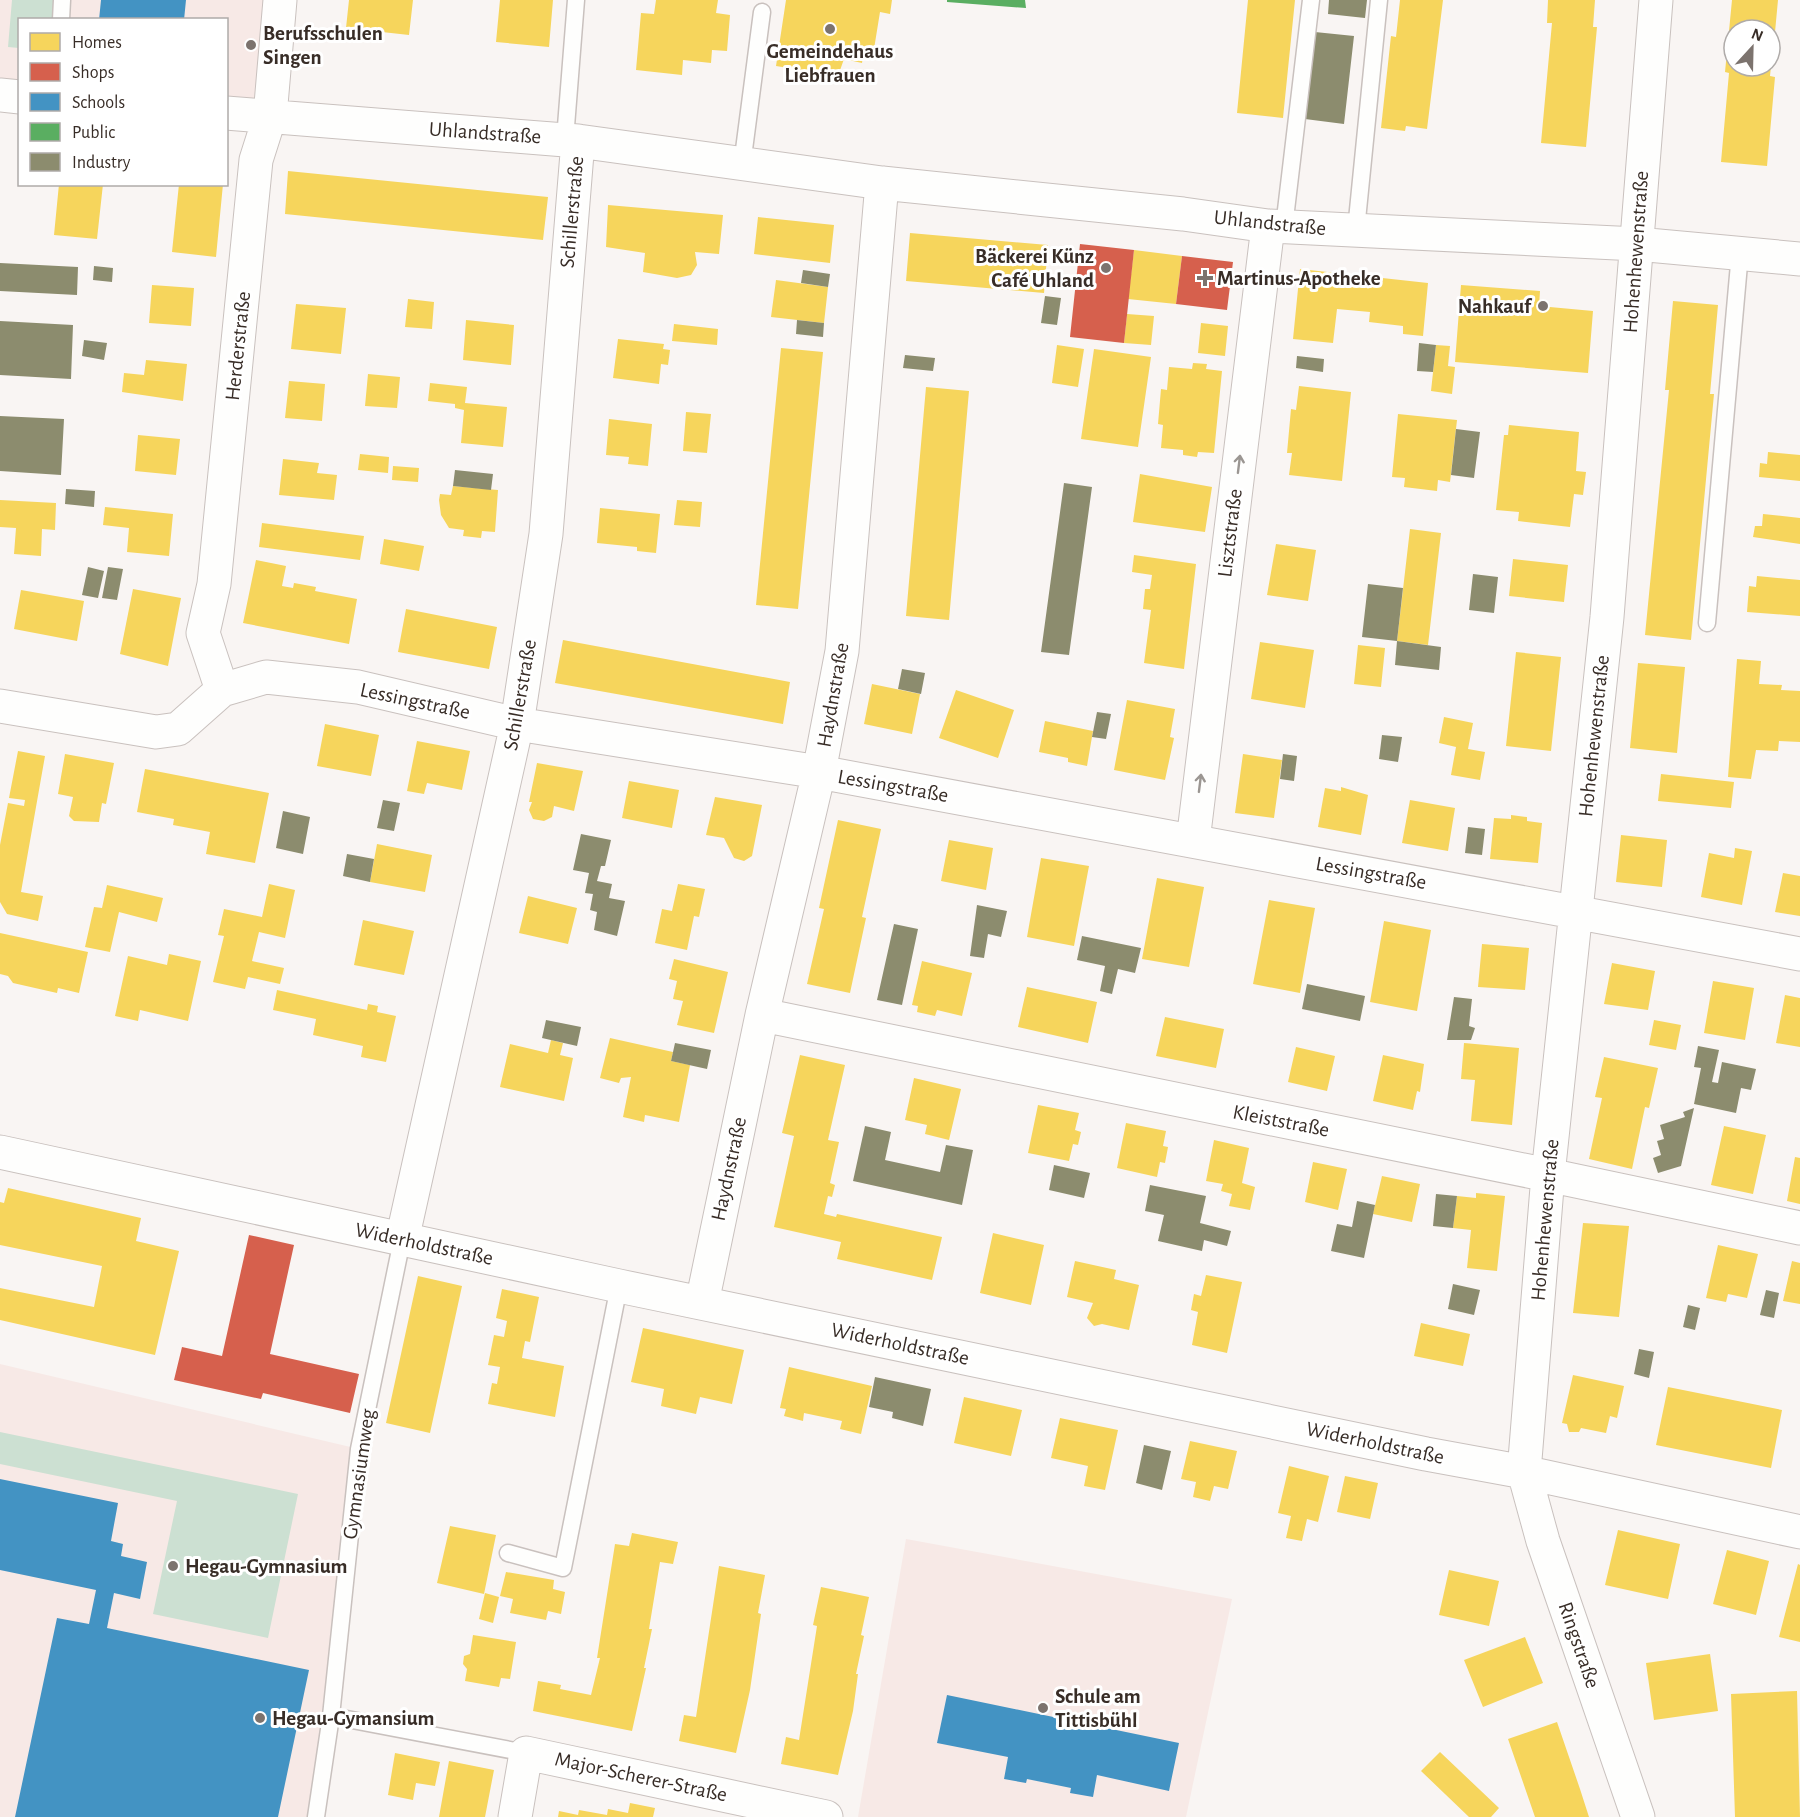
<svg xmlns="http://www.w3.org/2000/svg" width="1800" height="1817" font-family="'Alegreya Sans',sans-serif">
<rect width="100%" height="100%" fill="#f9f5f3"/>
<path fill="#f7e9e6" d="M0,0H280L270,116L227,113L226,20H20L19,97L0,95Z
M0,1364L359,1449L316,1817H0Z
M906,1539L1232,1599L1186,1817H858Z"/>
<path fill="#cce0d2" d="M12,0H54L53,19L20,20L19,48L8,47Z
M0,1432L298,1494L268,1638L153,1614L177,1501L0,1464Z"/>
<path fill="#f6d55c" d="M349,0H413L409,35L346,28Z
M500,0H553L549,47L496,42Z
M656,0H718L716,13L730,15L727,51L712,50L711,63L683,60L682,75L636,70L641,13L654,14Z
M786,0H892L890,14L880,12L874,49L864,48L862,63L844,59L838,76L776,66Z
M1248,0H1295L1283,118L1237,113Z
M1400,0H1443L1427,129L1406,126L1405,131L1381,128L1391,36L1396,37Z
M1548,0H1595L1593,27H1597L1586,147L1541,143L1552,23H1547Z
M1732,0H1778L1772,64L1770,30H1734V66H1771L1770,76L1775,77L1767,166L1721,162L1729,73L1725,72Z
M288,171L548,197L543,240L285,214Z
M59,184H103L97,239L54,235Z
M179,184H223L216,257L172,252Z
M608,205L723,215L719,254L695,252L697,265L691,275L677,278L643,272L645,253L606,247Z
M758,217L834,225L830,263L754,254Z
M910,233L1048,245L1044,293L906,281Z
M1134,250L1182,256L1176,304L1128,299Z
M1300,269L1428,283L1423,336L1403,334V326L1369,322L1370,312L1337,309L1333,343L1293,339Z
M776,280L828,287L824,323L771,317Z
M152,285L194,288L191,326L149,323Z
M1461,285L1540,291L1539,306L1593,311L1588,373L1455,362Z
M408,299L434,302L432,329L405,327Z
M1673,301L1718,305L1710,394H1714L1691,640L1645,635L1669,390H1665Z
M296,304L346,308L341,354L291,349Z
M1127,314L1154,316L1151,345L1124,343Z
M466,320L514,325L511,365L463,360Z
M1201,323L1228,326L1225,356L1198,353Z
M674,324L718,329L717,345L672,341Z
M618,339L664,344L663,349L670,350L668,365L661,364L659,384L613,378Z
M1057,345L1084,349L1078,387L1052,383Z
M1436,345L1450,346L1448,366L1455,367L1452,394L1431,391Z
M781,348L823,352L798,609L756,605Z
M1094,349L1151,357L1138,447L1081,439Z
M146,360L187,364L183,401L122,392L124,373L144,375Z
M1193,363L1207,364L1206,369L1222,371L1214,453L1198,452L1197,457L1183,455V450L1161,448L1163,425L1158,424L1161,389L1167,390L1169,367L1192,369Z
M368,374L400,377L397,408L365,406Z
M289,381L325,384L322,421L285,418Z
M430,383L467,387L465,403L507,407L503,447L461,443L464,410L455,408V404L428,401Z
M1299,386L1351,392L1342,481L1289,475L1292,453H1287L1291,409L1296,410Z
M926,387L969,391L949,620L906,616Z
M686,412L711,414L707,453L683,451Z
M1398,414L1457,420L1450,482L1438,480L1437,491L1404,487L1405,478L1392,477Z
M609,419L652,424L648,466L628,464L629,457L606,455Z
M1509,425L1579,432L1576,471L1586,472L1583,495L1574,494L1570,527L1518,521L1519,512L1496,510L1504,435H1508Z
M138,435L180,439L176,475L135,471Z
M1768,452L1800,455V481L1759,477L1760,463L1767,464Z
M360,454L389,457L388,473L358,470Z
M283,459L319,463L317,473L337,475L334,500L279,495Z
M393,466L419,468L418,482L392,480Z
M1140,474L1212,487L1205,532L1133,522Z
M453,486L498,490L495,532L482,531L481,538L463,536L464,530L449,528L441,515L439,500L440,494L451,495Z
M0,500L56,503L55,530L42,529L41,556L14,554L16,528L0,527Z
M677,500L702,502L700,527L674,525Z
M105,507L173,514L169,556L127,552L129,528L103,525Z
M600,508L660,514L656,553L637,551V547L597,543Z
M1763,514L1800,518V544L1753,537L1755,526H1762Z
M262,523L364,536L360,560L259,547Z
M1410,529L1441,533L1428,645L1397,641Z
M384,539L424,546L419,571L380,564Z
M1276,544L1316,550L1308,601L1267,595Z
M1134,555L1196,564L1184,669L1144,663L1151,610L1143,609L1145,589H1150L1152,575L1132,572Z
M1513,559L1568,565L1564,602L1509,596Z
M256,560L286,566L282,586L293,588L294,583L316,587L315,591L357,599L349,644L243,623Z
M1757,576L1800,580V616L1747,612L1749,586L1756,587Z
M133,589L181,598L168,666L120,654Z
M21,590L84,601L77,641L14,629Z
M406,609L497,627L489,669L398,652Z
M563,640L790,682L783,724L555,683Z
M1260,642L1314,650L1305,708L1251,699Z
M1358,645L1385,648L1381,687L1354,684Z
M1516,652L1561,657L1551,751L1506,746Z
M1737,659L1761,661L1759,684L1782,685L1781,690L1800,691V742L1779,741L1778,751L1756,750L1751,779L1728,777Z
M1638,663L1685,667L1677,753L1630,748Z
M872,684L920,694L912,734L864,724Z
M956,690L1014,710L998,758L939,738Z
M1127,700L1175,709L1170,737L1174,738L1165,780L1114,770Z
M1444,717L1473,723L1468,749L1485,752L1480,780L1451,775L1456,747L1439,743Z
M1045,721L1093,731L1087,766L1068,762V758L1039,752Z
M325,724L379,735L371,776L317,766Z
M417,741L470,751L462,790L427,783L424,794L407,791Z
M18,751L45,756L21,892L43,896L38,921L7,914L0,902V845L8,803L24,806L25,800L9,798Z
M65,754L114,763L106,804L102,803L99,822L74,821L69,816L73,797L58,794Z
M1243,754L1282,760L1274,818L1235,813Z
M537,763L583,771L574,811L554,806L552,817L544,821L533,819L529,810L532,802H529Z
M145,769L269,793L255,863L206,854L210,832L173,825L174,819L137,812Z
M1661,774L1734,782L1731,808L1658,801Z
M629,781L679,790L672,828L622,818Z
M1341,787L1368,795L1361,835L1318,827L1325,788L1341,791Z
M715,797L762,805L752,856L744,861L734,858L724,838L706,835Z
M1410,800L1455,808L1448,851L1402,843Z
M1511,815L1527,817V821L1542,823L1538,863L1490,859L1494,818L1511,819Z
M838,820L881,829L862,917L866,918L850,993L807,984L824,909L819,908Z
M1621,835L1667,840L1662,887L1616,882Z
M949,840L993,848L986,890L941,881Z
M377,844L432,855L425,892L370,882Z
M1735,848L1752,851L1742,905L1701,897L1709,853L1734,858Z
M1041,858L1089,866L1074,946L1027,937Z
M1783,873L1800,876V916L1775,912Z
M1157,878L1204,887L1189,967L1142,959Z
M269,884L295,890L285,938L259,932L252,961L284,968L280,984L248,977L245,989L213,982L224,936L218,935L224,909L262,917Z
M678,884L705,889L699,917L694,916L687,950L655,943L662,909L672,911Z
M107,885L163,898L157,922L119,912L110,952L85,947L94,907L102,908Z
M528,896L577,908L568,944L519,933Z
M1269,900L1315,908L1300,993L1253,984Z
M363,920L414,931L404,975L354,965Z
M1384,921L1431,930L1417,1011L1370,1002Z
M0,933L88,952L79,993L58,988L57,993L13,983L8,976L0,974Z
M1482,944L1529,948L1525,990L1478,987Z
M169,954L201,961L188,1021L140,1010L138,1021L115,1016L128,956L167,965Z
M674,959L728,972L714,1033L677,1025L683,1001L673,999L677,981L669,979Z
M922,961L972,973L962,1016L937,1010L935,1016L917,1012L918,1006L912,1005Z
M1612,963L1655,971L1648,1010L1604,1004Z
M1713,981L1754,988L1745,1040L1704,1033Z
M1027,987L1097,1002L1088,1043L1018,1027Z
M277,990L367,1010L368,1004L378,1006L377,1012L396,1016L386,1062L361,1057L363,1046L313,1035L316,1019L273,1010Z
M1785,995L1800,998V1047L1776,1043Z
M1165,1017L1224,1029L1216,1068L1156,1056Z
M1654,1020L1681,1025L1676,1050L1649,1045Z
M610,1038L673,1052L671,1061L690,1065L679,1122L645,1115L644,1122L623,1117L631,1077L621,1078L619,1083L600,1078Z
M551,1040L563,1043L560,1055L573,1058L564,1101L500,1087L510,1044L548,1053Z
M1464,1043L1519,1048L1512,1125L1471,1121L1475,1080L1461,1079Z
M1296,1047L1335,1056L1327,1091L1288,1082Z
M800,1055L845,1065L828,1140L839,1142L830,1183L835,1185L832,1197L828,1196L824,1214L836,1217L837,1214L942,1237L932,1280L837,1259L841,1242L774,1227L794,1136L782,1133Z
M1383,1055L1424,1064L1420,1092L1417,1091L1413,1110L1373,1101Z
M1604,1057L1658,1068L1649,1108L1645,1107L1632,1169L1589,1159L1602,1098L1595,1097Z
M914,1078L961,1089L949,1140L925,1134L927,1125L905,1120Z
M1038,1105L1079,1113L1075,1130L1081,1132L1078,1145L1073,1144L1069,1161L1028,1153Z
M1126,1123L1166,1131L1163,1146L1168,1147L1165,1163L1160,1162L1157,1177L1117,1168Z
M1724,1126L1766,1135L1753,1194L1711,1185Z
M1214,1140L1249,1148L1242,1183L1255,1187L1250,1210L1229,1206L1232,1194L1221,1191L1223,1184L1206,1181Z
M1795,1157L1800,1158V1204L1787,1201Z
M1313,1162L1347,1169L1338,1210L1305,1202Z
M1382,1176L1420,1184L1412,1222L1373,1214Z
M8,1188L141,1218L136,1241L179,1251L155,1355L0,1320V1288L94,1307L102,1266L0,1245V1202L4,1203Z
M1476,1193L1505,1196L1497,1271L1467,1268L1471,1230L1453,1228L1457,1196L1476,1198Z
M1583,1223L1629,1226L1619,1317L1573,1313Z
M993,1233L1044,1245L1031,1305L980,1293Z
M1718,1245L1758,1254L1747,1298L1728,1294L1726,1302L1706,1298Z
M1075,1261L1116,1270L1114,1279L1139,1285L1129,1330L1102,1324L1094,1326L1087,1318L1093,1303L1067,1297Z
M1792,1261L1800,1263V1304L1783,1301Z
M1206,1275L1242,1282L1227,1353L1192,1345L1198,1312L1191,1310L1194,1294L1201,1296Z
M418,1276L462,1286L430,1433L386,1423Z
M502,1289L539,1297L530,1342L525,1341L522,1358L564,1366L555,1417L488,1404L492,1383L497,1384L500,1367L488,1365L494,1335L504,1337L507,1321L496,1318Z
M1421,1323L1470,1334L1463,1366L1414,1356Z
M643,1328L744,1350L732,1404L700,1397L696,1414L661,1406L664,1389L631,1382Z
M789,1367L872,1386L861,1434L840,1429L842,1421L804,1413L803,1421L784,1416L786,1409L780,1408Z
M1573,1375L1624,1386L1617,1418L1610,1416L1606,1433L1581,1428L1579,1432H1569L1567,1424L1562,1423Z
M1668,1387L1782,1410L1771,1468L1656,1445Z
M964,1397L1022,1410L1011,1456L954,1443Z
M1060,1418L1118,1430L1105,1490L1084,1486L1088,1466L1051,1458Z
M1190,1441L1237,1451L1228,1489L1214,1486L1210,1501L1193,1497L1196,1482L1181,1479Z
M1289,1466L1329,1476L1318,1522L1307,1519L1302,1541L1286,1538L1291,1516L1278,1513Z
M1345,1476L1378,1483L1370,1519L1337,1512Z
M450,1526L496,1535L484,1594L437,1583Z
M1618,1530L1680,1544L1668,1599L1605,1585Z
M632,1533L678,1542L673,1564L660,1562L649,1629H652L644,1668H646L632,1731L533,1711L538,1681L561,1685L560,1689L591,1695L600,1658H597L615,1544L629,1546Z
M1727,1550L1769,1561L1756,1615L1713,1604Z
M1798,1564L1800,1565V1642L1779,1637Z
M719,1566L765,1575L758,1613L761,1614L750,1690L736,1753L679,1741L684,1715L696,1717Z
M1449,1570L1499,1581L1489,1626L1439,1615Z
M506,1572L554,1580L553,1589L565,1592L561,1614L548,1611L546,1620L510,1613L513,1599L500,1596Z
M821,1587L869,1597L861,1635L864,1636L856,1674H858L853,1711L838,1775L781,1764L786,1737L799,1740L817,1626L813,1625Z
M485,1593L499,1597L493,1623L479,1619Z
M473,1635L516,1642L510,1679L501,1678L499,1687L465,1681L467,1669L463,1664L464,1656L470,1654Z
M1525,1637L1543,1683L1483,1707L1464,1660Z
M1710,1654L1718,1711L1654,1720L1646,1663Z
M1797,1691L1800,1817H1735L1731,1694Z
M1557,1722L1580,1789L1589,1817H1535L1508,1739Z
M1440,1752L1499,1808L1491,1817H1469L1421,1771Z
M395,1753L440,1762L435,1786L416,1783L413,1800L388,1795Z
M449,1761L494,1770L485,1817H439Z
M630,1803L655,1808L653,1817H558L559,1811L578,1815L579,1810L607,1815L608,1809L628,1813Z"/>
<path fill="#d6604d" d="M1080,244L1134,250L1124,343L1070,337Z
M1182,256L1233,262L1227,310L1176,304Z
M249,1235L294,1245L270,1354L359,1374L350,1413L263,1393L261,1399L174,1380L182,1347L222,1356Z"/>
<path fill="#4393c3" d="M101,0H186L184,20H99Z
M0,1479L118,1503L111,1541L123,1544L121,1556L147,1562L140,1599L114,1593L107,1628L309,1670L278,1817H15L57,1618L89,1624L96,1590L0,1570Z
M947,1695L1179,1743L1169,1791L1097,1775L1093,1797L1070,1793L1071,1788L1027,1779L1026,1783L1004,1779L1008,1757L937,1743Z"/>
<path fill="#5aae61" d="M947,0H1025L1026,8L947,2Z"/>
<path fill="#8c8c6e" d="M1329,0H1367L1365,18L1328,14Z
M1315,32L1354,36L1344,124L1305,119Z
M0,263L78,267L77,295L0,291Z
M94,266L113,268L112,282L93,280Z
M803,270L830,274L828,287L801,283Z
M1045,296L1061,298L1057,325L1041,323Z
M797,320L824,323L823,337L796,334Z
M0,321L73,325L71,379L0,375Z
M84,340L107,343L104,360L82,356Z
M1419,343L1436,345L1433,372L1417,371Z
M905,355L935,358L933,371L903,368Z
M1297,356L1324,359L1323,372L1296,368Z
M0,416L64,419L61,475L0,471Z
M1456,429L1480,432L1474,478L1451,475Z
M455,470L493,474L491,490L453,486Z
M1064,483L1092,487L1069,655L1041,652Z
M66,489L95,491L94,507L65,504Z
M88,567L104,571L98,598L82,595Z
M108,567L123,569L117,600L102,598Z
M1473,574L1498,577L1494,613L1469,610Z
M1368,584L1403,588L1397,641L1362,637Z
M1397,641L1441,647L1439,670L1395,665Z
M902,669L925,673L921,694L898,689Z
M1097,712L1111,714L1106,739L1092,737Z
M1382,735L1402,737L1398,762L1379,759Z
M1283,754L1297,756L1294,781L1280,779Z
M383,800L400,803L394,831L377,828Z
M283,811L310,817L303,854L276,848Z
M1468,827L1485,829L1482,855L1465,853Z
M581,834L611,840L605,866H601L597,881L612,884L609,898L625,901L617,936L594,930L597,912L590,910L593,894L585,893L589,873L573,870Z
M347,854L374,859L370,882L343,876Z
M977,905L1007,911L1001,937L988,934L984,958L970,956Z
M894,924L918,929L902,1005L877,1000Z
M1082,936L1141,948L1135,973L1118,969L1112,994L1100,991L1105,966L1077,960Z
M1307,984L1365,996L1360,1021L1302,1009Z
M1454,997L1472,999L1469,1026L1475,1028L1471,1040H1447Z
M546,1020L581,1027L577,1046L542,1038Z
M675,1043L711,1050L707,1069L671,1061Z
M1698,1046L1719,1050L1712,1082L1718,1083L1722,1062L1756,1069L1751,1090L1741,1088L1736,1113L1694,1104L1701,1068L1694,1067Z
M1694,1108L1681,1166L1658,1173L1653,1158L1661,1155L1657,1141L1664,1139L1660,1125L1685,1117L1683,1112Z
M865,1126L891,1132L885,1160L940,1172L946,1145L973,1150L962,1205L853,1181Z
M1054,1165L1090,1173L1084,1198L1049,1190Z
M1150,1185L1206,1196L1200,1223L1231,1231L1227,1246L1204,1240L1202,1251L1158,1241L1164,1215L1145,1211Z
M1436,1194L1457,1196L1453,1228L1433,1226Z
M1357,1201L1375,1205L1364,1258L1331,1251L1337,1224L1352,1227Z
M1453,1284L1480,1290L1474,1315L1448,1309Z
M1766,1290L1779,1293L1774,1318L1760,1315Z
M1688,1305L1700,1308L1695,1330L1683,1327Z
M1639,1349L1654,1352L1649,1378L1634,1374Z
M875,1377L931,1389L923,1426L892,1418L893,1412L869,1407Z
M1144,1445L1171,1451L1162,1490L1136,1483Z"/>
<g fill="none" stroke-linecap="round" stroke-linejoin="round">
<defs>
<path id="service" d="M61,20L62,0
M565,139L576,0
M742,165L762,12
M1284,227L1311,0
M1356,230L1379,0
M1707,623L1740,253
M508,1553L563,1568L619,1286
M331,1716L526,1753
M316,1817L331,1716L359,1449L402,1240"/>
<path id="minor" d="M0,95L20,97
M226,113L578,141L882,183L1183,214L1268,226L1637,244L1800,259
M222,690L203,633L214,584L256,160L270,116L280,0
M0,706L156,732L178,729L222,690L266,677L358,687L517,724L819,772L1800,954
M1193,841L1268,226
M762,1015L1548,1175L1800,1228
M0,1152L619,1286L1426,1454L1524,1472L1800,1532
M402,1240L517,724L546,534L578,141
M702,1303L762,1015L819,772L842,651L882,183
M515,1817L526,1753L826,1817
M1638,1817L1543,1541L1524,1472L1548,1175L1607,617L1656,0"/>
</defs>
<use href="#service" stroke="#c9c1be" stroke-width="19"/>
<use href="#minor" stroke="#c9c1be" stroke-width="35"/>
<use href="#service" stroke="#fefefd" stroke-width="16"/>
<use href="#minor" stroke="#fefefd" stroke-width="33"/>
</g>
<defs><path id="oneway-shaft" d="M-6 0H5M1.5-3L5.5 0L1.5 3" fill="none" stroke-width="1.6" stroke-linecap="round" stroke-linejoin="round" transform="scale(1.5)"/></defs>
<g stroke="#9b9692">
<use href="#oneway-shaft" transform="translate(1239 464) rotate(-83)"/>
<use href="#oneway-shaft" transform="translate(1200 783) rotate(-83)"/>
</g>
<g fill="#7c736e" stroke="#fff" stroke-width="2">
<circle cx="830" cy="29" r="6"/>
<circle cx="251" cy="45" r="6"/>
<circle cx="1106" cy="268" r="6"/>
<path d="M1202 269h6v6h6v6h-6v6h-6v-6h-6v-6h6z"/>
<circle cx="1543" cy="306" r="6"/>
<circle cx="173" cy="1566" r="6"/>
<circle cx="1043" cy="1708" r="6"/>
<circle cx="260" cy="1718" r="6"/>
</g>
<g text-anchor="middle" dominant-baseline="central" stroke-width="6" stroke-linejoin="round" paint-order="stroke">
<g font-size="21" font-weight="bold" fill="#382d27" stroke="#fff" text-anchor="start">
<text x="263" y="33">Berufsschulen<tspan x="263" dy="24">Singen</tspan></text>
<text x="830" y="51" text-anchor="middle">Gemeindehaus<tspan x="830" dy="24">Liebfrauen</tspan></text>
<text x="1094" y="256" text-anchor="end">Bäckerei Künz<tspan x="1094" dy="24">Café Uhland</tspan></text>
<text x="1217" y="278">Martinus-Apotheke</text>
<text x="1531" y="306" text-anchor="end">Nahkauf</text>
<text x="185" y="1566">Hegau-Gymnasium</text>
<text x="1055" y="1696">Schule am<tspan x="1055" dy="24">Tittisbühl</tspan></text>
<text x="272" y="1718">Hegau-Gymansium</text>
</g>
<g font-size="21" fill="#382d27" stroke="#fff">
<text transform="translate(485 133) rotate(4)">Uhlandstraße</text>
<text transform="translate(572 212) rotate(-85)">Schillerstraße</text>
<text transform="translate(1270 223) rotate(6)">Uhlandstraße</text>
<text transform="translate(1636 252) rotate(-86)">Hohenhewenstraße</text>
<text transform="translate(238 346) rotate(-84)">Herderstraße</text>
<text transform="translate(1230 533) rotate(-83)">Lisztstraße</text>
<text transform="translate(520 695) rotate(-80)">Schillerstraße</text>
<text transform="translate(833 695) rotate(-80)">Haydnstraße</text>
<text transform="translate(415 701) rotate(12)">Lessingstraße</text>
<text transform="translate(1594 736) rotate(-84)">Hohenhewenstraße</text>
<text transform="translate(893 786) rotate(10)">Lessingstraße</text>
<text transform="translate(1371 873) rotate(10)">Lessingstraße</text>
<text transform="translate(1281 1121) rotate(11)">Kleiststraße</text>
<text transform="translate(729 1169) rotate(-78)">Haydnstraße</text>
<text transform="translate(1545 1220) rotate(-85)">Hohenhewenstraße</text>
<text transform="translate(424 1244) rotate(12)">Widerholdstraße</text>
<text transform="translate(900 1344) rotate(12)">Widerholdstraße</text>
<text transform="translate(1375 1443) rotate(12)">Widerholdstraße</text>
<text transform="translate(359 1474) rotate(-82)">Gymnasiumweg</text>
<text transform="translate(1579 1645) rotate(71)">Ringstraße</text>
<text transform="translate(641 1777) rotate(12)">Major-Scherer-Straße</text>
</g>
</g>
<rect x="18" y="18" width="210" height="168" fill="#ffffff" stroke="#afaba9" stroke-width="1.5"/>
<rect x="30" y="33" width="30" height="18" fill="#f6d55c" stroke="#afaba9" stroke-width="1.5"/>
<text x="72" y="48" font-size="18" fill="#382d27">Homes</text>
<rect x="30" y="63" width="30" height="18" fill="#d6604d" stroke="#afaba9" stroke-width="1.5"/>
<text x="72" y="78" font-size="18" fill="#382d27">Shops</text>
<rect x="30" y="93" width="30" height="18" fill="#4393c3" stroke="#afaba9" stroke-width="1.5"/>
<text x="72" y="108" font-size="18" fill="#382d27">Schools</text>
<rect x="30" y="123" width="30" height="18" fill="#5aae61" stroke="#afaba9" stroke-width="1.5"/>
<text x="72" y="138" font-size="18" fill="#382d27">Public</text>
<rect x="30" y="153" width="30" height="18" fill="#8c8c6e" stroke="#afaba9" stroke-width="1.5"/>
<text x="72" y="168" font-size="18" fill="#382d27">Industry</text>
<g transform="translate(1752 48) rotate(22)"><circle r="28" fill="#ffffff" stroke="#afaba9" stroke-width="1.5"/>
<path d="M0-4.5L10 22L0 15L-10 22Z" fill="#7c736e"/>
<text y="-9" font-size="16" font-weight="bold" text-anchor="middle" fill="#382d27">N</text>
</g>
</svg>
